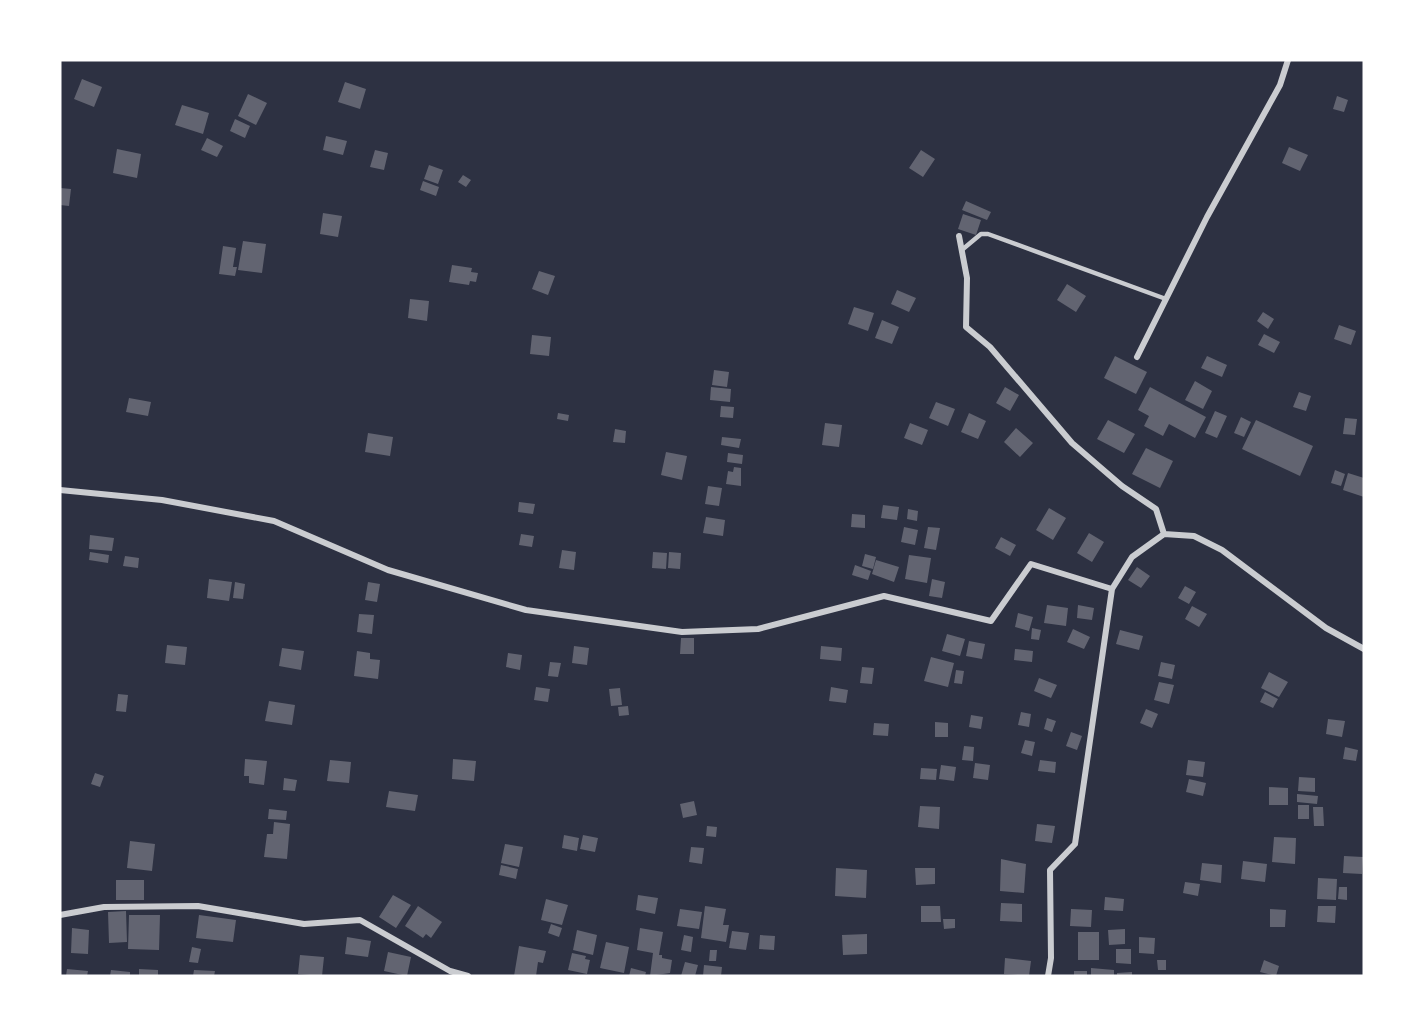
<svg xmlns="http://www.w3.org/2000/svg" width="1424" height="1036" font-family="'Playfair Display',serif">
<rect width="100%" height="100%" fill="#2d3142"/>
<path fill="#626471" d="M82,79L102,87L94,107L74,99Z
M345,82L366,89L360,109L338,102Z
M248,94L267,103L256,125L238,116Z
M1337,96L1348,100L1344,112L1333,109Z
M182,105L209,113L203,134L175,125Z
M235,119L250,126L245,138L230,131Z
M326,136L347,141L343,155L323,150Z
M207,138L223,146L217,157L201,150Z
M1289,147L1308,155L1300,171L1282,163Z
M117,149L141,154L137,178L113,173Z
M375,150L388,153L384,170L370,167Z
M921,150L935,159L923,177L909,168Z
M429,165L443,170L438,184L424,179Z
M463,175L471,180L466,187L458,182Z
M423,181L439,187L436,196L420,190Z
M60,188L71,189L69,206L60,205Z
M966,201L991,212L987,220L962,210Z
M323,213L342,216L338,237L320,234Z
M963,214L981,220L976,235L958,229Z
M243,241L266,244L262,273L238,270Z
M223,246L236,248L233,267H237L235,276L219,274Z
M452,265L472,268L471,272L478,273L476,282L470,281L469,285L449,282Z
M539,271L555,276L548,295L532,289Z
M1067,284L1086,296L1076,312L1057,300Z
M897,290L916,298L909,312L891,304Z
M410,299L429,301L427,321L408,318Z
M854,307L874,313L868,331L848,324Z
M1263,312L1274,319L1268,329L1257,321Z
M882,320L899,327L892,344L875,338Z
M1339,325L1356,331L1351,345L1334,339Z
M1264,334L1280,342L1274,353L1258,345Z
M532,335L551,337L549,356L530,354Z
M1115,356L1147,372L1136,394L1104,378Z
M1207,356L1227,365L1222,377L1201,368Z
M714,370L729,372L727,387L712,385Z
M1195,381L1212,391L1203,409L1185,400Z
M711,387L731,389L730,402L710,400Z
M1005,387L1019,395L1010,411L996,403Z
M1150,387L1206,417L1195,438L1169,424L1163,436L1144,426L1149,416L1138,410Z
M1299,392L1311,396L1306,411L1293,407Z
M129,398L151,402L148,416L126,412Z
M936,402L955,409L948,426L929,418Z
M721,406L734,407L733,418L720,417Z
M1215,411L1227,416L1217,438L1205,433Z
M558,413L569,415L568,421L557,419Z
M969,413L986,421L978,439L961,432Z
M1241,417L1251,422L1244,437L1234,433Z
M1345,418L1357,419L1355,435L1343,434Z
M1108,420L1135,434L1124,453L1097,439Z
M1256,420L1313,446L1300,476L1242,449Z
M825,423L842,425L839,447L822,445Z
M910,423L928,430L922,445L904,438Z
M1016,428L1033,443L1020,457L1004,442Z
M615,429L626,431L625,443L613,442Z
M368,433L393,437L390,456L365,452Z
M722,437L741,439L739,448L721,445Z
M1146,448L1173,461L1160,488L1132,474Z
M666,452L687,456L682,480L661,475Z
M728,453L743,455L742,464L727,462Z
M734,467L741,468V486L726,484L728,471L733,472Z
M1335,470L1345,474L1341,486L1331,483Z
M1348,473L1364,478V497L1343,490Z
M708,486L722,488L719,506L705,504Z
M519,502L535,504L533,514L518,512Z
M883,505L899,507L897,520L881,518Z
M1049,508L1066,518L1053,540L1036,530Z
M908,509L918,511L917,521L907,519Z
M852,514L865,515V528L851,527Z
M706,517L725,520L723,536L703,533Z
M904,527L918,530L915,545L901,542Z
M928,527L940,528L936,550L924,548Z
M1089,533L1104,542L1092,562L1077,553Z
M521,534L534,536L532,547L519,545Z
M90,535L114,538L112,551L89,549Z
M1001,537L1016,545L1010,556L995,548Z
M562,550L576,552L574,570L559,568Z
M90,552L109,555L108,563L89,560Z
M653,552L667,553L666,569L652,568Z
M669,552L681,553L680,569L668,568Z
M865,554L876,557L873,569L862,566Z
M909,555L931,558L927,583L905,579Z
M125,556L139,558L138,568L123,566Z
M876,560L899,567L894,582L872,574Z
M855,565L871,571L868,580L852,575Z
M1137,567L1150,576L1141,588L1128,580Z
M209,579L232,582L229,601L207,598Z
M932,579L945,582L942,598L929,596Z
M235,582L245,584L243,599L233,598Z
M368,582L380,584L377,602L365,600Z
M1185,586L1196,592L1189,604L1178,598Z
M1047,605L1068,608L1066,626L1044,623Z
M1078,605L1094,608L1092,620L1077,618Z
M1192,606L1207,614L1199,627L1185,619Z
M1018,613L1033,617L1029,631L1015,627Z
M359,614L374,615L372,634L357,632Z
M1032,628L1041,630L1039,640L1031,639Z
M1073,629L1090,637L1084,649L1067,642Z
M1120,630L1143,636L1139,650L1116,644Z
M947,634L965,639L960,656L942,651Z
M681,638H694V654H680Z
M969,641L985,644L982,659L966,656Z
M167,645L187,647L185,665L165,663Z
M574,646L589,648L587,665L572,663Z
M821,646L842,648L841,661L820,659Z
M282,648L304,651L301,670L279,666Z
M1015,649L1033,651L1032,662L1014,660Z
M357,651L370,653V659L380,660L378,679L354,676Z
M508,653L522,655L520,670L506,667Z
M931,657L954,663L948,687L924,681Z
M550,662L561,663L558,677L548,676Z
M1161,662L1175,665L1172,679L1158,676Z
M862,667L874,668L872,684L860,683Z
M956,670L964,671L962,684L954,683Z
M1269,672L1288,682L1279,697L1261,688Z
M1039,678L1057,685L1051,698L1034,691Z
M1159,682L1174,685L1169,704L1154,700Z
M536,687L550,689L548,702L534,700Z
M831,687L848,690L846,703L829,701Z
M620,688L622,705L611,706L609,689Z
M1265,692L1278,699L1273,708L1260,702Z
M118,694L128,695L126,712L116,711Z
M269,701L295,705L292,725L265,721Z
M628,706L629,715L619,716L618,707Z
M1146,709L1158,714L1152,728L1140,723Z
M1021,712L1031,714L1029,727L1018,725Z
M971,715L983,717L981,729L969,727Z
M1047,718L1056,721L1052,732L1044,729Z
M1328,719L1345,721L1342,737L1326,734Z
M935,722L948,723V737H935Z
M874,723L889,724L888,736L873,735Z
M1071,732L1082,736L1077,750L1066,746Z
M1025,740L1035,742L1032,756L1021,753Z
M964,746L974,747L973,761L962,760Z
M1345,747L1358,750L1356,761L1343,759Z
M245,759L267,761L264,785L249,783V776H244Z
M453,759L476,761L474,781L452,779Z
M330,760L351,762L349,783L327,781Z
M1040,760L1056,762L1055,773L1038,771Z
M1188,760L1205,762L1203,777L1186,775Z
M975,763L990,765L988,780L973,778Z
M941,765L956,767L954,781L939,779Z
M921,768L937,769L936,780L920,779Z
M95,773L104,776L100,787L91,784Z
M1299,777L1315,778V792L1298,791Z
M284,778L297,780L295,791L283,790Z
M1189,779L1206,783L1203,796L1186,792Z
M1269,787L1288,788V805H1269Z
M389,791L418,795L415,811L386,807Z
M1297,794L1318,796L1317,804L1297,802Z
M694,801L697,815L683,818L680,804Z
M1298,805H1309V819H1298Z
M920,806L940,807L939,829L918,827Z
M1313,807H1323L1324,826H1314Z
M269,809L287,811L286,820L268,819Z
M274,822L290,824L287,859L264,857L267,834H273Z
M1037,824L1055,826L1052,843L1035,841Z
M707,826L717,827L716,837L706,836Z
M564,835L579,838L577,851L562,848Z
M583,835L598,838L595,852L580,849Z
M1274,837L1296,838L1295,864L1272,862Z
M130,841L155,844L152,871L127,868Z
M505,844L523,847L519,867L501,863Z
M691,847L704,848L702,864L689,862Z
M1344,856L1363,857L1362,874L1343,873Z
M1001,859L1026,864L1024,893L1000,891Z
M1243,861L1267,864L1265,882L1241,879Z
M1202,863L1222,865L1221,883L1200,880Z
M501,865L518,869L516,879L499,875Z
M836,868L867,870L866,898L835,896Z
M915,868H935V884L916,885Z
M1318,878L1337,879L1336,900L1317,899Z
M116,880H144V900H116Z
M1185,882L1200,884L1198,896L1183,893Z
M1339,887H1347V900L1338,899Z
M393,895L411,905L396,928L379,917Z
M638,895L658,898L655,914L636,910Z
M1105,897L1124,899L1123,911L1104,910Z
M546,899L568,905L562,925L541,920Z
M1001,903L1022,904V922L1000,921Z
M418,906L442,922L431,938L426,934L423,938L405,926Z
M705,906L726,909L723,925H729L726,942L701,938Z
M921,906H940L941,922H921Z
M1318,906H1336L1335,923L1317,922Z
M680,909L702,912L699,929L677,926Z
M1071,909L1092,910L1091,927L1070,926Z
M1270,909L1286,910L1285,927H1270Z
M126,911L127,942L109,943L108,912Z
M129,915H160L159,950L128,949Z
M199,915L236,920L233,942L196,938Z
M943,919H955V928L944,929Z
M551,924L562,928L559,937L548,933Z
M72,928L89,930L88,954L71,953Z
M640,928L663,932L659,955H662V958L672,960L670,973L650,976L653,953L637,950Z
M1125,929V944L1109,945L1108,930Z
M577,930L597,935L593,955L573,950Z
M732,931L749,933L746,950L729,948Z
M1078,932H1099V960H1078Z
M867,934V954L843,955L842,935Z
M684,935L693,937L691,952L681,950Z
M760,935L775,936L774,950L759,949Z
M347,937L371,941L368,957L345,954Z
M1139,937L1155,938L1154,954L1139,953Z
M606,942L629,947L624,973L600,968Z
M519,946L546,951L543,963L538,962L536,976H514Z
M192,947L201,949L198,963L189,962Z
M1116,949H1131V964L1116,963Z
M710,950H717L716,961H709Z
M388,952L411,957L407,976L384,971Z
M572,953L586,956L585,959L590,960L587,974L568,970Z
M300,955L324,957L322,976L298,974Z
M1005,958L1031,961L1029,976L1004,974Z
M1157,960H1166V970H1158Z
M1264,960L1279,966L1276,976L1260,972Z
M685,962L698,965L695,976H681Z
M704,965L722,967L721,976H703Z
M631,968L646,972L645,976H629Z
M1091,968L1114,970V976H1091Z
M67,969L88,971L87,976H66Z
M139,969L158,970V976H139Z
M111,970L130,972V976H110Z
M194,970L215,971L214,976H193Z
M1074,971H1087V976H1074Z
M1132,972V976H1117V973Z"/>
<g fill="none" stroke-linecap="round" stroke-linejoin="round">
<path stroke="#caccd0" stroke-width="4.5" d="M963,249L981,234H988L1166,299"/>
<path stroke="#caccd0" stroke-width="6" d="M959,236L967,278L966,327L990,347L1072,443L1122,486L1156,509L1164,534
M1137,357L1207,217L1280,85L1288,60
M60,490L162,500L274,521L388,570L526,610L682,632L758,629L884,596L991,621L1031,564L1112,589L1132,557L1164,534L1194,536L1222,550L1326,628L1364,649
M60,915L104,907L198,906L304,924L360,920L450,971L468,976
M1048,976L1051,958L1050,870L1075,844L1112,589"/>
</g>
<rect width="1424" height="1036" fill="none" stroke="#ffffff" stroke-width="123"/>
</svg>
